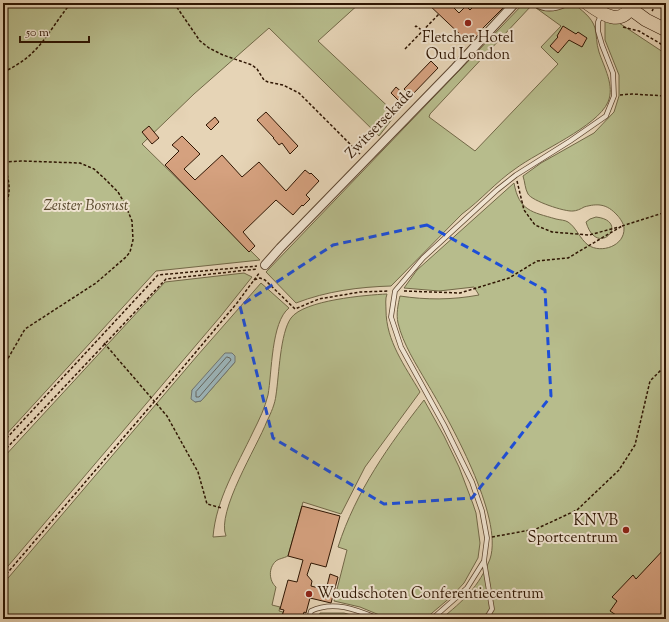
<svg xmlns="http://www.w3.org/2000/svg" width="669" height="622" font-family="'Sorts Mill Goudy',serif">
<rect width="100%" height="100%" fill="#e6d4b6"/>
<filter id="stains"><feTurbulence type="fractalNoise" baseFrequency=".005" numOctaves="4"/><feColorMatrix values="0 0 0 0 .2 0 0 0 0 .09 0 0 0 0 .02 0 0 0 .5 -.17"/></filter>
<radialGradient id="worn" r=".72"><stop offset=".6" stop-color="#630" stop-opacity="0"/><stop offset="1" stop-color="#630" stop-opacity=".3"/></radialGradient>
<path fill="#b7bc8c" stroke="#726847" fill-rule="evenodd" d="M3,3H360L318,41L396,114L379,136L269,28L194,94L142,144L260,260L156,271L3,438Z
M524,3H573C581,10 592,17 595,28C597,36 596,43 599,52C604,67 615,86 608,102C597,127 539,151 515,169C496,182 481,200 462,214L391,286C359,287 327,291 296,303L266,272ZM532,5L561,26L541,47L558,64L475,151L429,117L430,114Z
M613,19L666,54V619H495L488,614L481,615L476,619H441C463,601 479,587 490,559C504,517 449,420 427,383C416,364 403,344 398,323C396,314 398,305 400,296C426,300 452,300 479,295L474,287L439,291L404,288L417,270L514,183C519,211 532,212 556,219C560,220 565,220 568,222C576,227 580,239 588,245C601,254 625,246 624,228C624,224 620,218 617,215C607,204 598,203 584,207C581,209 576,211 573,211C565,212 532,201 528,194C525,189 525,182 523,176L541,163L594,133L614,112L619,96V75L605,40V20Z
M596,217C632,221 597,260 586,222L590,219Z
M244,273L252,277L220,317L3,572V458L165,282Z
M261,283L289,308C271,322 272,373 268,395C265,408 259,420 253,432C237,466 216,499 213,537L226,536C216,512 257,447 267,421C271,413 275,404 276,395C279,376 280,333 291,318C304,300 366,295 387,294C385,299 386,305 386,310C386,341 405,366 420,392L365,467L341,514L303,502L288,556C284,558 278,559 276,561C268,568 269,581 276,587L272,605L280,607L279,611L283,612L281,619H3V584L197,356ZM235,362L201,401L195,402L192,390L197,385Z
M424,400L444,436L459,467L473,504L476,513L480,543L478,558L464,583L452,596L425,619H389L360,607L334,601L347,550L338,547C356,491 389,445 424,400Z
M320,613H344L365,619H318Z"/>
<path fill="#9cb5ba" stroke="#707570" d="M225,353H232L235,356V362L201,401L195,402L191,399L192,390Z"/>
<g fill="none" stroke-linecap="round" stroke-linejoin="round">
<path stroke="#65655e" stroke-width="1" d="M227,357L230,358L231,360L199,397H196V392Z"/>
</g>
<path fill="#d5a17f" stroke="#2e1502" d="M427,3H449L459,13L466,6L470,10L477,3H508L479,32L480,33L475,38L472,34L466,40Z
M563,26L576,34L578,32L587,38L582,47L569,40L558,53L550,46L558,37L557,36Z
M431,61L438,68L411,96L404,89Z
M396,87L405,95L399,101L391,93Z
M266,112L298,146L290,154L282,143L279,145L273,138H274L257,120Z
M215,117L219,122L211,130L206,125Z
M149,126L159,138L152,144L142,132Z
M182,136L200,154L184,169L195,180L222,155L242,177L259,162L286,191L305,170L310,174L311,173L319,181L306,195L310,199L303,206L302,205L293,215L276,200L243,232L255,246L249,252L165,165L179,151L172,145Z
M302,506L340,516L326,567L311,563L307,575L312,581L311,586L326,590L330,574L338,577L331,603L310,598L306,613L304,612L302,619H281L284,610L280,609L288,580L297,582L303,560L288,556Z
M666,547V619H622L610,611L617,601L612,597L633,575L636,579Z"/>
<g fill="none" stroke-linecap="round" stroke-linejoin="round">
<defs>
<path id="lane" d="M484,561L492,609L486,619
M309,619L311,611C334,600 357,610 379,619
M432,619L467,588L484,561L487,538L482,511L472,482L444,425L401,347L391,317L395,291L423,258L497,190L516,175L570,141L606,116L614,96L613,73L602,45L598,31V22L601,15"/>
<path id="street" d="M537,3C545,8 555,7 564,3
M265,265L280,248L455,68L515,3"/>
<path id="primary" d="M587,3C603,15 622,28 633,3
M631,9L646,20L666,30"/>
</defs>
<use href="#lane" stroke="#5c452f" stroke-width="5.5"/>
<use href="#street" stroke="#5c452f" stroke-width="10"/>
<use href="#primary" stroke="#2e1502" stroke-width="14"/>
<path stroke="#2e1502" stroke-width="1.5" stroke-dasharray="3 2" stroke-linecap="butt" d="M174,3L200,41L209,48L223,55L252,65L257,69L264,80L268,82L283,85L299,93L360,154
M647,3L654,8L652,11
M415,27L416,26L423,31
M623,27L639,31L666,47
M405,49L439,14
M3,72C40,56 47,32 71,3
M620,95L632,94L666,96
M3,160C9,181 13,191 3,211
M517,181L524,210L535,225L552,232L589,235L619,227
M622,226L666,212
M254,280L260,272
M404,291L460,293L509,278L537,261L568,258L622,226
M104,343L167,416L198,472L207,504L222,508
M3,367L25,329L96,283L126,257L130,252L133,240L132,221L125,204L118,192L105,179L94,169L80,163L21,161L4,162
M3,442L158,275L257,266
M3,452L166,279L257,269
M492,537L536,529L577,510L619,470L635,445L650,381L666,365
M3,578L154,402L237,303L254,280L260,278L265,280L295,309L319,299L360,292L388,291"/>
<use href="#lane" stroke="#efe3d0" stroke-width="4"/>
<use href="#street" stroke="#efe3d0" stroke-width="8"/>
<use href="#primary" stroke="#e6d4b6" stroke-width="13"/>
</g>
<path fill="none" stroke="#1d4ed8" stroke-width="3" stroke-dasharray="8 5" stroke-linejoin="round" d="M427,225L545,290L551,396L472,498L384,504L273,438L240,306L333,245Z"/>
<g fill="#8f2418" stroke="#efe3d0" stroke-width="1.5">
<circle cx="468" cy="23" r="4"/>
<circle cx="626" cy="530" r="4"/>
<circle cx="309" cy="594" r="4"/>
</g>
<g text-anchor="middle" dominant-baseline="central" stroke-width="4" stroke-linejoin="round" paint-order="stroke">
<g font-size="15" fill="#2e1502" stroke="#efe3d0">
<text x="468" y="38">Fletcher Hotel<tspan x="468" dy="17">Oud London</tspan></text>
<text x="618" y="521" text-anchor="end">KNVB<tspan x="618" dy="17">Sportcentrum</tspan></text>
<text x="317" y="594" text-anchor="start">Woudschoten Conferentiecentrum</text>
</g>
<g font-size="15" fill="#2e1502" stroke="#efe3d0">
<text transform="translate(380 124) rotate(-46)">Zwitsersekade</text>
</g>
<g font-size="15" font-style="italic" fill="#57472b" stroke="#efe3d0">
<text x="86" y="206">Zeister Bosrust</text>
</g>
</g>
<rect width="669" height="622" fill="none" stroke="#e6d4b6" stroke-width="16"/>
<rect x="4" y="4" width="661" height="614" fill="none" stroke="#2e1502" stroke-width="2"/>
<rect x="8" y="8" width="653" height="606" fill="none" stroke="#2e1502"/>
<path d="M20 36v6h69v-6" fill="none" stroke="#2e1502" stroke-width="2"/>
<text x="26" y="36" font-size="12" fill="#2e1502" stroke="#efe3d0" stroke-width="3" paint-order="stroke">50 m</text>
<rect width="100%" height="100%" filter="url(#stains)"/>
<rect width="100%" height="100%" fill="url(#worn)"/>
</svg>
